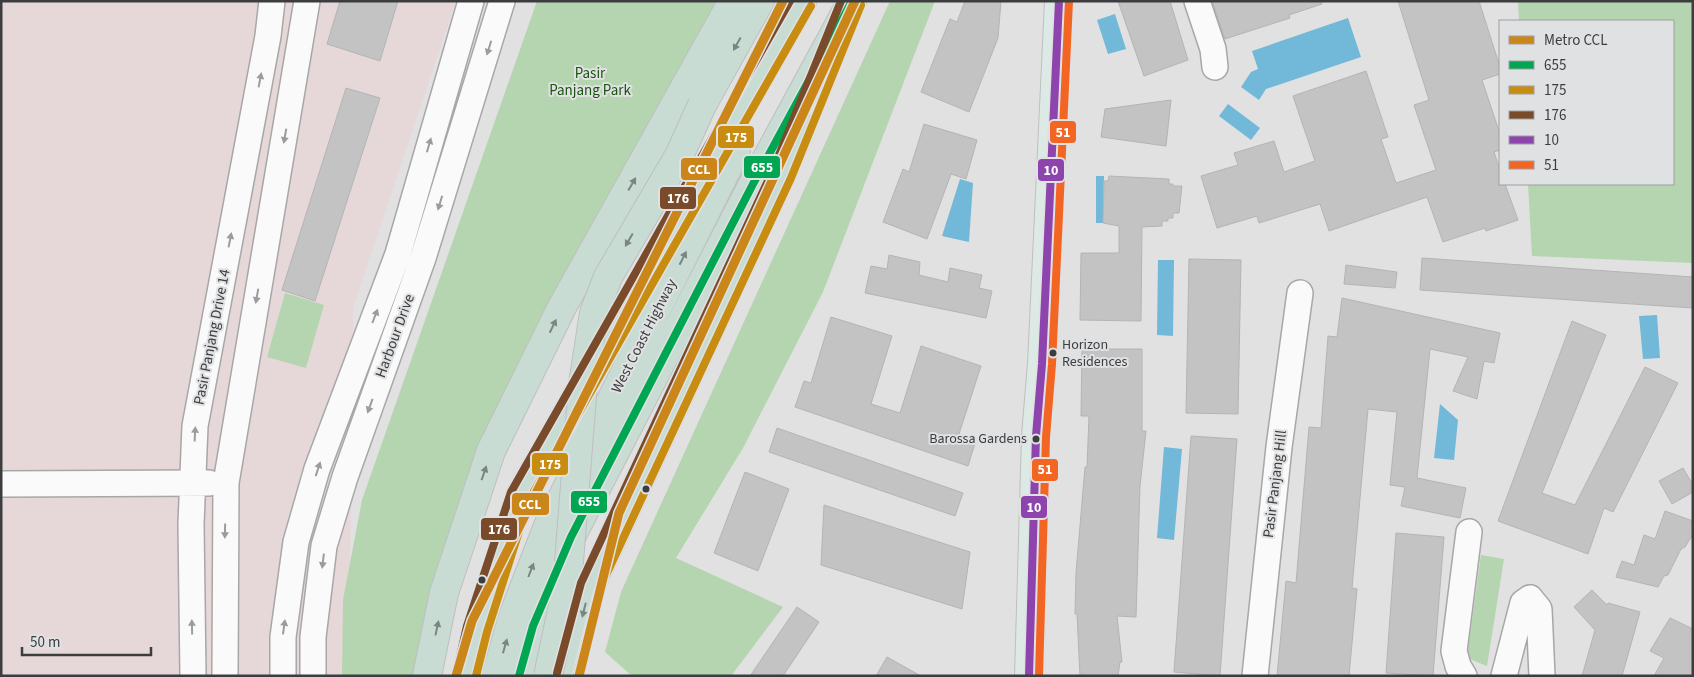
<svg xmlns="http://www.w3.org/2000/svg" width="1694" height="677" font-family="'Source Sans 3',sans-serif">
<rect width="100%" height="100%" fill="#e1e1e2"/>
<path fill="#e6d8d9" d="M1,1H456L353,308L349,676H1Z"/>
<path fill="#b4d5af" d="M537,1H724L517,372L415,676H342L343,600L362,500Z
M890,1H935L823,292L743,448L676,558L783,607L731,676H632L605,652L621,592Z
M1518,1H1693V263L1532,256L1528,184H1673V21H1519Z
M285,293L324,305L306,368L267,357Z
M1481,555L1504,559L1487,666L1467,658Z"/>
<path fill="#72b8d8" d="M1115,14L1126,49L1108,54L1097,20Z
M1348,18L1361,57L1266,89L1259,100L1241,87L1251,72L1258,69L1252,51Z
M1228,104L1260,128L1251,140L1219,116Z
M1096,176H1104L1103,223H1096Z
M960,179L973,183L969,242L942,236Z
M1158,260H1174L1173,336L1157,335Z
M1657,315L1660,358L1643,359L1639,316Z
M1440,404L1458,420L1454,460L1434,458Z
M1164,447L1182,449L1174,540L1157,538Z"/>
<path fill="#c3c3c4" stroke="#b4b4b5" d="M340,1H398L380,61L327,44Z
M965,1H1001L998,38L969,112L921,92L950,19L957,22Z
M1118,1H1170L1188,60L1144,76Z
M1212,1H1321L1322,4L1289,15L1290,18L1225,39Z
M1398,1H1479L1500,67V74L1482,80L1500,134V150L1494,152L1500,170V184H1505L1518,220L1486,231L1485,228L1443,242L1427,197L1329,231L1320,204L1259,223L1257,216L1217,228L1201,176L1238,165L1234,153L1274,141L1284,172L1315,161L1293,96L1366,71L1388,137L1381,139L1396,183L1436,170L1414,105L1429,100Z
M346,88L380,98L315,301L282,290Z
M1171,100L1166,146L1101,137L1105,109Z
M924,124L977,140L966,179L951,174L927,239L883,222L903,169L909,172Z
M1109,176L1169,179V184H1173V186H1182L1179,213H1173V218H1168V221H1162V226L1142,227L1141,321L1080,320L1081,253H1119V226L1103,223L1104,181H1108Z
M889,255L920,262L919,275L948,282L950,268L982,275L979,288L992,291L986,318L865,293L871,266L887,269Z
M1422,258L1693,277V308L1420,290Z
M1189,259L1241,260L1238,414L1186,413Z
M1346,265L1397,272L1395,288L1344,284Z
M1342,298L1500,333L1494,363L1484,361L1477,399L1453,391L1468,357L1430,349L1417,478L1466,488L1460,518L1401,506L1405,487L1390,485L1397,412L1368,409L1352,588L1357,589L1349,676H1277L1286,581L1296,583L1309,427L1321,428L1328,336L1337,337Z
M831,317L892,336L871,404L900,413L921,346L981,366L959,434L976,440L968,466L795,407L804,381L811,383Z
M1572,321L1606,335L1542,493L1575,505L1645,367L1678,383L1613,512L1604,508L1588,554L1498,521Z
M1082,349H1142V431H1146L1140,486L1136,617L1117,616L1122,662H1120L1118,676H1080L1077,614H1075L1076,573L1085,467H1087L1089,416H1081Z
M777,428L963,493L955,516L769,452Z
M1191,436L1237,439L1220,676L1174,672Z
M1683,468L1693,485V492L1672,504L1659,481Z
M745,472L789,489L758,571L714,553Z
M824,505L970,552L962,609L821,565Z
M1665,511L1693,521V534L1685,547L1681,549L1668,575L1664,576L1658,587L1616,577L1622,561L1634,565L1644,535L1655,539Z
M1396,533L1444,537L1433,676L1386,673Z
M1592,590L1607,605L1608,603L1640,612L1622,676H1582L1595,630L1574,607Z
M797,607L819,622L783,676H750Z
M1670,618L1693,629V676H1654L1664,658L1650,651Z
M887,657L921,676H876Z"/>
<g fill="none" stroke-linecap="round" stroke-linejoin="round">
<defs>
<path id="minor" d="M1197,1L1213,49L1215,67
M1,484L209,483
M193,676L191,524L195,426L268,36L272,1
M225,676L226,483L307,1
M283,676V637L296,542L317,469L398,254L471,1
M313,676V637L324,546L345,477L423,258L502,1
M1255,676L1279,447L1300,293
M1464,676L1458,666L1454,651L1469,532
M1504,676L1523,603L1530,598L1539,609L1542,676"/>
<path id="major" d="M1029,676L1036,436L1042,364L1059,1"/>
<path id="highway" d="M702,105L760,1
M427,676L444,593L491,451L562,307L733,1
M466,676L477,629L520,496L802,1
M496,676L513,616L548,526L736,151
M519,676L533,626L571,537L753,184L852,1
M567,676L590,587L782,174L801,127"/>
</defs>
<use href="#minor" stroke="#a7a7a8" stroke-width="28"/>
<use href="#major" stroke="#bfbfc0" stroke-width="30"/>
<use href="#highway" stroke="#bfbfc0" stroke-width="30"/>
<use href="#minor" stroke="#fafafb" stroke-width="25"/>
<use href="#major" stroke="#dde9e4" stroke-width="28"/>
<use href="#highway" stroke="#c8dcd4" stroke-width="28"/>
<defs>
<path id="highway-bridge" d="M548,676L567,587L583,384L594,313L608,277L680,154L702,105"/>
</defs>
<use href="#highway-bridge" stroke="#bfbfc0" stroke-width="30" stroke-linecap="butt"/>
<use href="#highway-bridge" stroke="#c8dcd4" stroke-width="28"/>
<defs>
<path id="bus-1" d="M519,676L533,626L571,537L753,184L852,1"/>
<path id="bus-2" d="M476,676L487,632L529,500L811,6
M577,676L599,590L791,178L861,5"/>
<path id="bus-3" d="M557,673L581,583L773,170L841,1
M456,674L467,626L511,492L790,1"/>
<path id="bus-4" d="M1029,676L1036,436L1042,364L1059,1"/>
<path id="bus-5" d="M1039,676L1046,437L1052,364L1069,1"/>
</defs>
<use href="#bus-1" stroke="#e0e1e3" stroke-width="11"/>
<use href="#bus-2" stroke="#e0e1e3" stroke-width="11"/>
<use href="#bus-3" stroke="#e0e1e3" stroke-width="11"/>
<use href="#bus-4" stroke="#e0e1e3" stroke-width="11"/>
<use href="#bus-5" stroke="#e0e1e3" stroke-width="11"/>
<use href="#bus-1" stroke="#00a651" stroke-width="8"/>
<use href="#bus-2" stroke="#c88c10" stroke-width="8"/>
<use href="#bus-3" stroke="#7a4b2a" stroke-width="8"/>
<use href="#bus-4" stroke="#8e44ad" stroke-width="8"/>
<use href="#bus-5" stroke="#f26522" stroke-width="8"/>
<defs>
<path id="metro-1" d="M456,676L472,621L783,1
M579,676L619,513L855,1"/>
</defs>
<use href="#metro-1" stroke="#e0e1e3" stroke-width="12"/>
<use href="#metro-1" stroke="#ca8619" stroke-width="9"/>
</g>
<defs><path id="oneway-solid" d="M-6-.8H1V-3.2L6.5 0L1 3.2V.8H-6Z" transform="scale(1.25)"/></defs>
<g fill="#7b8582">
<use href="#oneway-solid" transform="translate(737 44) rotate(119)"/>
<use href="#oneway-solid" transform="translate(632 184) rotate(-60)"/>
<use href="#oneway-solid" transform="translate(629 240) rotate(120)"/>
<use href="#oneway-solid" transform="translate(683 258) rotate(-63)"/>
<use href="#oneway-solid" transform="translate(553 326) rotate(-64)"/>
<use href="#oneway-solid" transform="translate(484 473) rotate(-71)"/>
<use href="#oneway-solid" transform="translate(531 570) rotate(-69)"/>
<use href="#oneway-solid" transform="translate(584 610) rotate(104)"/>
<use href="#oneway-solid" transform="translate(437 628) rotate(-78)"/>
<use href="#oneway-solid" transform="translate(505 646) rotate(-74)"/>
</g>
<g fill="#9b9c9c">
<use href="#oneway-solid" transform="translate(489 48) rotate(107)"/>
<use href="#oneway-solid" transform="translate(260 80) rotate(-79)"/>
<use href="#oneway-solid" transform="translate(285 136) rotate(100)"/>
<use href="#oneway-solid" transform="translate(429 145) rotate(-74)"/>
<use href="#oneway-solid" transform="translate(440 203) rotate(107)"/>
<use href="#oneway-solid" transform="translate(230 240) rotate(-79)"/>
<use href="#oneway-solid" transform="translate(257 296) rotate(100)"/>
<use href="#oneway-solid" transform="translate(375 316) rotate(-69)"/>
<use href="#oneway-solid" transform="translate(370 406) rotate(110)"/>
<use href="#oneway-solid" transform="translate(195 434) rotate(-87)"/>
<use href="#oneway-solid" transform="translate(318 469) rotate(-72)"/>
<use href="#oneway-solid" transform="translate(225 531) rotate(91)"/>
<use href="#oneway-solid" transform="translate(323 561) rotate(97)"/>
<use href="#oneway-solid" transform="translate(192 627) rotate(-91)"/>
<use href="#oneway-solid" transform="translate(284 627) rotate(-82)"/>
</g>
<g fill="#3c3d3e" stroke="#e0e1e3" stroke-width="2">
<circle cx="1053" cy="353" r="4.5"/>
<circle cx="1036" cy="439" r="4.5"/>
<circle cx="646" cy="489" r="4.5"/>
<circle cx="482" cy="580" r="4.5"/>
</g>
<g text-anchor="middle" dominant-baseline="central" stroke-width="4" stroke-linejoin="round" paint-order="stroke">
<g font-size="14" fill="#3c3d3e" stroke="#e0e1e3" text-anchor="start">
<text x="1062" y="345">Horizon<tspan x="1062" dy="17">Residences</tspan></text>
<text x="1027" y="439" text-anchor="end">Barossa Gardens</text>
</g>
<g font-size="15" fill="#19530f" stroke="#e0e1e3">
<text x="590" y="73">Pasir<tspan x="590" dy="17">Panjang Park</tspan></text>
</g>
<g font-size="15" fill="#3c3d3e" stroke="#e0e1e3">
<text transform="translate(395 336) rotate(-70)">Harbour Drive</text>
<text transform="translate(644 336) rotate(-63)">West Coast Highway</text>
<text transform="translate(212 337) rotate(-79)">Pasir Panjang Drive 14</text>
<text transform="translate(1275 484) rotate(-83)">Pasir Panjang Hill</text>
</g>
</g>
<g stroke="#e0e1e3" stroke-width="2">
<rect x="1049" y="120" width="28" height="24" rx="5" fill="#f26522"/>
<rect x="717" y="125" width="38" height="24" rx="5" fill="#c88c10"/>
<rect x="743" y="155" width="38" height="24" rx="5" fill="#00a651"/>
<rect x="680" y="157" width="38" height="24" rx="5" fill="#ca8619"/>
<rect x="1037" y="158" width="28" height="24" rx="5" fill="#8e44ad"/>
<rect x="659" y="186" width="38" height="24" rx="5" fill="#7a4b2a"/>
<rect x="531" y="452" width="38" height="24" rx="5" fill="#c88c10"/>
<rect x="1031" y="458" width="28" height="24" rx="5" fill="#f26522"/>
<rect x="570" y="490" width="38" height="24" rx="5" fill="#00a651"/>
<rect x="511" y="492" width="39" height="24" rx="5" fill="#ca8619"/>
<rect x="1020" y="495" width="28" height="24" rx="5" fill="#8e44ad"/>
<rect x="480" y="517" width="38" height="24" rx="5" fill="#7a4b2a"/>
</g>
<g font-size="14" text-anchor="middle" font-weight="bold" fill="#fff">
<text x="1063" y="137">51</text>
<text x="736" y="142">175</text>
<text x="762" y="172">655</text>
<text x="699" y="174">CCL</text>
<text x="1051" y="175">10</text>
<text x="678" y="203">176</text>
<text x="550" y="469">175</text>
<text x="1045" y="474">51</text>
<text x="589" y="506">655</text>
<text x="530" y="509">CCL</text>
<text x="1034" y="512">10</text>
<text x="499" y="534">176</text>
</g>
<rect width="1694" height="677" fill="none" stroke="#3c3d3e" stroke-width="5"/>
<rect x="1499" y="20" width="175" height="165" fill="#e0e1e3" stroke="#9e9fa1"/>
<rect x="1509" y="36" width="25" height="8" fill="#ca8619" stroke="#9e9fa1"/>
<text x="1544" y="45" font-size="15" fill="#3c3d3e">Metro CCL</text>
<rect x="1509" y="61" width="25" height="8" fill="#00a651" stroke="#9e9fa1"/>
<text x="1544" y="70" font-size="15" fill="#3c3d3e">655</text>
<rect x="1509" y="86" width="25" height="8" fill="#c88c10" stroke="#9e9fa1"/>
<text x="1544" y="95" font-size="15" fill="#3c3d3e">175</text>
<rect x="1509" y="111" width="25" height="8" fill="#7a4b2a" stroke="#9e9fa1"/>
<text x="1544" y="120" font-size="15" fill="#3c3d3e">176</text>
<rect x="1509" y="136" width="25" height="8" fill="#8e44ad" stroke="#9e9fa1"/>
<text x="1544" y="145" font-size="15" fill="#3c3d3e">10</text>
<rect x="1509" y="161" width="25" height="8" fill="#f26522" stroke="#9e9fa1"/>
<text x="1544" y="170" font-size="15" fill="#3c3d3e">51</text>
<path d="M22 647v8h129v-8" fill="none" stroke="#3c3d3e" stroke-width="2.5"/>
<text x="30" y="647" font-size="15" fill="#3c3d3e" stroke="#e0e1e3" stroke-width="4" paint-order="stroke">50 m</text>
</svg>
